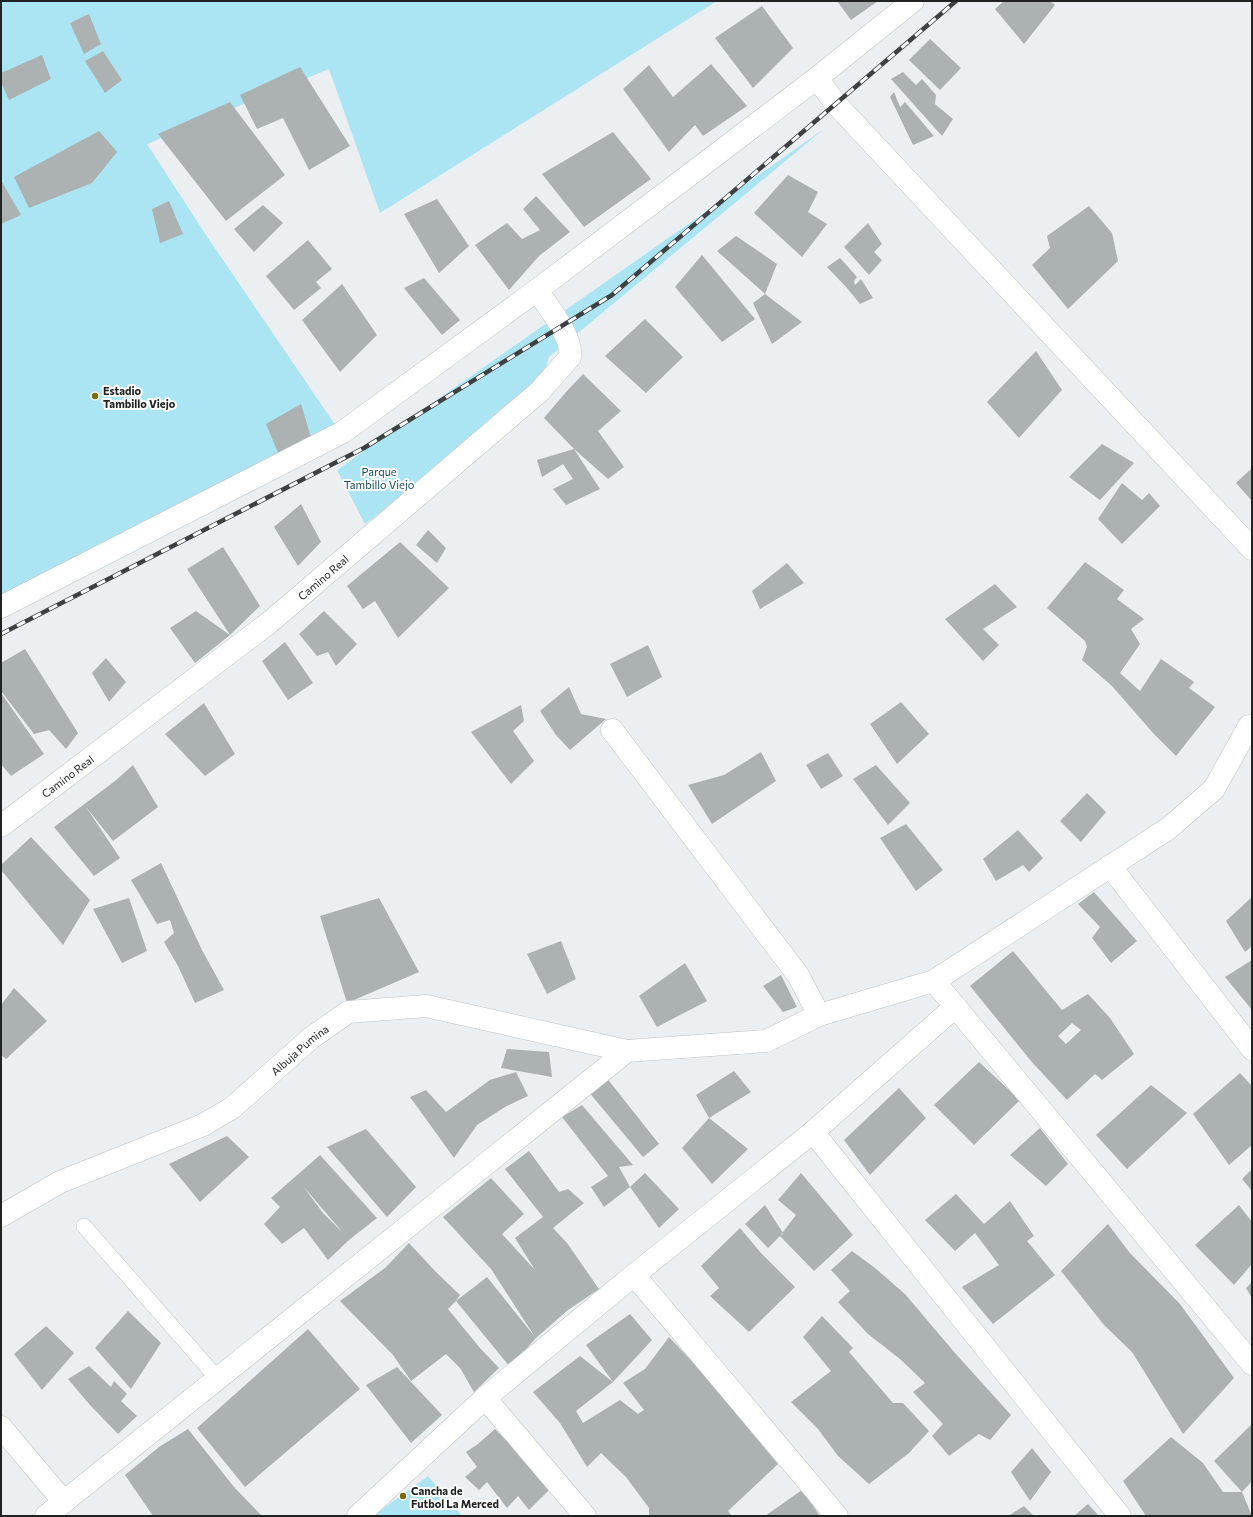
<svg xmlns="http://www.w3.org/2000/svg" width="1253" height="1517" font-family="Commissioner,sans-serif">
<rect width="100%" height="100%" fill="#ebeff1"/>
<path fill="#abe5f3" d="M1,1H717L380,213L329,69L147,144L206,235L342,435L1,608Z
M824,129L549,357L546,367L530,390L472,442L365,524L337,470Z
M428,1476L462,1516H373Z"/>
<path fill="#acb1b1" fill-rule="evenodd" d="M837,1H878L851,20Z
M1004,1H1050L1055,5L1024,44L995,9Z
M762,6L793,48L753,88L715,38Z
M89,14L101,44L84,54L70,23Z
M930,39L961,68L940,90L909,60Z
M103,51L122,80L105,93L85,61Z
M42,55L51,79L9,100L1,82V73Z
M711,64L747,106L703,136L695,125L669,152L623,89L649,65L673,97Z
M300,67L350,146L309,170L283,118L257,129L240,95Z
M903,72L916,85L922,79L936,95L935,104L953,119L942,136L891,79Z
M894,92L900,107L905,102L934,136L913,145L890,97Z
M230,102L285,175L226,221L158,134Z
M99,131L117,152L92,183L29,208L14,177Z
M613,132L651,179L584,227L542,174Z
M788,175L818,192L808,212L827,224L802,257L754,213Z
M1,182H2L21,215L1,224Z
M536,196L570,232L539,256L509,290L475,245L507,223L522,239L540,230L523,209Z
M437,199L469,246L439,273L404,214Z
M169,201L183,234L160,243L152,209Z
M263,205L283,223L254,252L234,229Z
M1089,206L1112,233L1118,261L1068,309L1032,265L1050,248L1047,236Z
M868,223L882,244L874,252L882,260L869,275L844,247Z
M736,236L777,264L765,294L802,322L772,344L753,303L765,294L717,251Z
M308,240L332,269L316,282L321,288L294,310L266,276Z
M702,255L755,319L722,342L675,287Z
M840,258L857,277L854,281L855,285L861,279L873,298L860,304L847,288L827,267Z
M424,278L460,320L442,335L404,288Z
M342,284L377,335L340,372L302,320Z
M645,319L683,357L646,393L605,356Z
M1036,351L1062,390L1019,438L987,402Z
M583,374L621,411L598,431L624,467L608,479L574,449L544,418L566,392Z
M301,404L311,437L279,455L266,424Z
M1102,444L1134,463L1100,500L1069,477Z
M574,449L600,489L566,505L553,489L573,479L563,464L542,477L537,460Z
M1252,468V501L1236,483Z
M1122,483L1142,500L1149,493L1160,506L1122,544L1098,519Z
M301,504L321,542L298,566L274,527Z
M428,530L446,548L437,563L416,545Z
M400,542L449,588L398,638L375,601L363,609L347,586Z
M223,547L260,606L230,635L195,663L170,628L196,611L230,635L187,569Z
M1085,562L1124,590L1117,599L1144,619L1131,629L1140,644L1120,673L1140,691L1161,659L1194,682L1189,688L1215,707L1176,756L1154,734L1112,686L1082,660L1087,647L1085,641L1047,608Z
M787,563L804,583L760,609L752,591Z
M995,584L1017,607L983,629L999,645L983,661L945,619Z
M324,611L357,644L336,666L328,652L317,656L299,634Z
M285,642L313,683L288,700L262,661Z
M648,645L662,677L627,697L610,664Z
M25,649L78,733L66,749L49,730L34,734L1,691V663Z
M106,658L126,682L109,702L92,673Z
M569,687L581,714L606,719L570,750L556,735L540,711Z
M1,693L44,754L11,776L1,764Z
M901,702L929,734L897,764L870,724Z
M204,703L235,754L205,776L165,734Z
M521,705L524,721L513,731L534,761L511,784L471,732Z
M761,752L776,781L712,824L688,785L724,775Z
M828,753L843,776L821,789L806,765Z
M133,765L158,807L113,841L86,807L120,858L94,876L54,827L115,781Z
M876,765L910,803L888,825L853,779Z
M1087,793L1106,812L1081,842L1060,821Z
M906,824L943,870L916,891L880,838Z
M1018,830L1043,858L1029,872L1023,865L996,881L983,859Z
M31,837L90,900L63,945L1,870V865Z
M161,863L202,950L224,990L195,1003L178,966L164,942L174,933L170,920L157,924L131,880Z
M1094,892L1137,941L1111,963L1092,938L1100,927L1078,904Z
M1252,897V946L1245,952L1226,921Z
M129,898L147,951L122,963L93,909Z
M379,898L419,972L347,1003L320,916Z
M561,941L576,979L547,994L527,954Z
M1013,951L1062,1010L1088,994L1110,1018L1134,1054L1102,1080L1095,1074L1067,1100L1031,1061L970,986ZM1072,1023L1081,1030L1066,1044L1058,1036Z
M1252,960V1010L1225,977Z
M685,963L707,1001L657,1027L639,996Z
M781,975L797,1007L783,1012L763,986Z
M14,988L47,1021L6,1059L1,1055V1005Z
M507,1049L549,1052L552,1077L501,1068Z
M979,1062L1020,1100L974,1145L934,1105Z
M734,1071L751,1092L709,1118L748,1149L712,1184L682,1148L709,1118L696,1095Z
M516,1072L528,1096L505,1107L477,1125L454,1158L410,1097L426,1090L446,1112L490,1080Z
M1240,1073L1252,1086V1145L1229,1165L1193,1114Z
M606,1077L659,1144L643,1157L588,1091Z
M1151,1085L1187,1113L1127,1169L1096,1135Z
M899,1088L926,1118L870,1175L844,1140Z
M582,1105L633,1165L619,1167L630,1187L604,1207L591,1187L608,1176L562,1117Z
M1040,1128L1068,1164L1046,1186L1010,1155Z
M366,1129L416,1187L387,1217L327,1147Z
M227,1136L249,1157L200,1202L169,1164Z
M529,1151L559,1192L568,1189L584,1203L553,1228L567,1243L599,1289L568,1310L536,1338L510,1367L456,1301L448,1309L480,1348L499,1368L474,1392L460,1368L446,1354L411,1381L393,1355L340,1301L385,1268L409,1243L436,1272L460,1295L456,1301L487,1277L535,1337L491,1269L443,1217L491,1178L524,1214L502,1234L535,1270L515,1238L543,1217L505,1169Z
M320,1155L377,1218L349,1240L328,1260L304,1228L282,1244L264,1224L280,1207L271,1198ZM303,1186L343,1233L323,1213Z
M1252,1169V1191L1242,1179Z
M645,1173L679,1209L659,1228L630,1187Z
M801,1173L853,1235L814,1271L780,1236L796,1215L778,1200Z
M956,1194L984,1224L1010,1201L1034,1236L1027,1241L1055,1275L993,1324L962,1287L999,1265L975,1233L955,1251L925,1220Z
M765,1205L783,1233L768,1248L745,1224Z
M1239,1205L1252,1222V1264L1234,1285L1195,1245Z
M1108,1224L1129,1252L1180,1304L1234,1378L1183,1434L1132,1352L1104,1325L1061,1271Z
M740,1228L761,1253L795,1287L749,1332L710,1296L719,1288L701,1266Z
M852,1251L875,1268L905,1294L955,1353L1011,1415L990,1440L979,1434L949,1456L932,1436L943,1424L913,1392L925,1383L900,1359L868,1334L838,1302L850,1291L831,1270Z
M1252,1282V1298L1246,1288Z
M128,1311L161,1343L131,1389L95,1348Z
M630,1314L652,1340L613,1382L586,1345Z
M822,1316L853,1348L849,1352L893,1403H903L929,1431L909,1453L869,1484L838,1456L818,1429L791,1402L831,1371L803,1337Z
M46,1326L74,1353L42,1390L14,1354Z
M308,1329L360,1389L245,1487L197,1428Z
M669,1337L700,1370L778,1464L728,1511L732,1516H650L649,1515V1508L626,1477L601,1453L587,1467L560,1423L533,1392L580,1356L613,1382L576,1411L583,1423L620,1400L638,1414L644,1410L623,1383L645,1369Z
M89,1366L111,1387L114,1381L127,1394L121,1401L137,1416L118,1434L90,1405L68,1379Z
M397,1367L442,1415L411,1443L366,1385Z
M1252,1424V1481L1242,1492L1214,1461Z
M188,1429L234,1487L262,1516H153L125,1475L159,1447Z
M495,1429L520,1454L549,1490L529,1510L518,1496L507,1508L487,1482L479,1490L465,1477L477,1467L466,1452L478,1444Z
M1171,1437L1203,1463L1223,1492H1242L1252,1516H1146L1123,1481Z
M1032,1448L1051,1472L1030,1501L1011,1472Z
M802,1490L820,1516H765Z
M1088,1504L1099,1516H1074Z
M1024,1506L1034,1516H1008Z"/>
<g fill="none" stroke-linecap="round" stroke-linejoin="round">
<defs>
<path id="service" d="M84,1226L218,1379"/>
<g id="minor">
<path d="M817,78L835,103L1252,549"/>
<path d="M1,607L343,432L537,290L696,170L817,78L913,1"/>
<path d="M612,730L798,975L819,1015"/>
<path id="s1" d="M1,826L270,622L539,392L570,357C573,337 548,307 537,290"/>
<path d="M1110,866L1252,1049"/>
<path d="M934,981L1252,1364"/>
<path d="M813,1132L1120,1516"/>
<path id="s2" d="M1,1216L60,1182L203,1125L232,1108L311,1038L348,1012L426,1006L627,1051"/>
<path d="M634,1275L837,1516"/>
<path d="M485,1398L585,1516"/>
<path d="M1,1427L64,1502"/>
<path d="M46,1516L627,1051L766,1041L819,1015L934,981L1169,828L1214,789L1249,726"/>
<path d="M358,1516L485,1398L634,1275L813,1132L955,1007"/>
</g>
</defs>
<use href="#service" stroke="#bec2c4" stroke-width="16"/>
<use href="#minor" stroke="#bec2c4" stroke-width="23"/>
<use href="#service" stroke="#fff" stroke-width="15"/>
<use href="#minor" stroke="#fff" stroke-width="22"/>
<defs>
<path id="rail" d="M1,634L364,448L612,295L956,1"/>
</defs>
<use href="#rail" stroke="#3e4141" stroke-width="4.5"/>
<use href="#rail" stroke="#fff" stroke-width="3" stroke-dasharray="9" stroke-linecap="butt"/>
</g>
<g fill="#7a6c06" stroke="#fff" stroke-width="1.5">
<circle cx="95" cy="396" r="4"/>
<circle cx="403" cy="1496" r="4"/>
</g>
<g text-anchor="middle" dominant-baseline="central" stroke-width="4" stroke-linejoin="round" paint-order="stroke">
<g font-size="11" font-weight="bold" fill="#212323" stroke="#fff" text-anchor="start">
<text x="103" y="390">Estadio<tspan x="103" dy="13">Tambillo Viejo</tspan></text>
<text x="411" y="1490">Cancha de<tspan x="411" dy="13">Futbol La Merced</tspan></text>
</g>
<g font-size="11" fill="#134c58" stroke="#fff">
<text x="379" y="471">Parque<tspan x="379" dy="13">Tambillo Viejo</tspan></text>
</g>
<g font-size="11" fill="#212323" stroke="#fff">
<text stroke="none"><textPath href="#s1" startOffset="407">Camino Real</textPath></text>
<text stroke="none"><textPath href="#s1" startOffset="83">Camino Real</textPath></text>
<text stroke="none"><textPath href="#s2" startOffset="345">Albuja Pumina</textPath></text>
</g>
</g>
<rect width="1253" height="1517" fill="none" stroke="#212323" stroke-width="4"/>
</svg>
